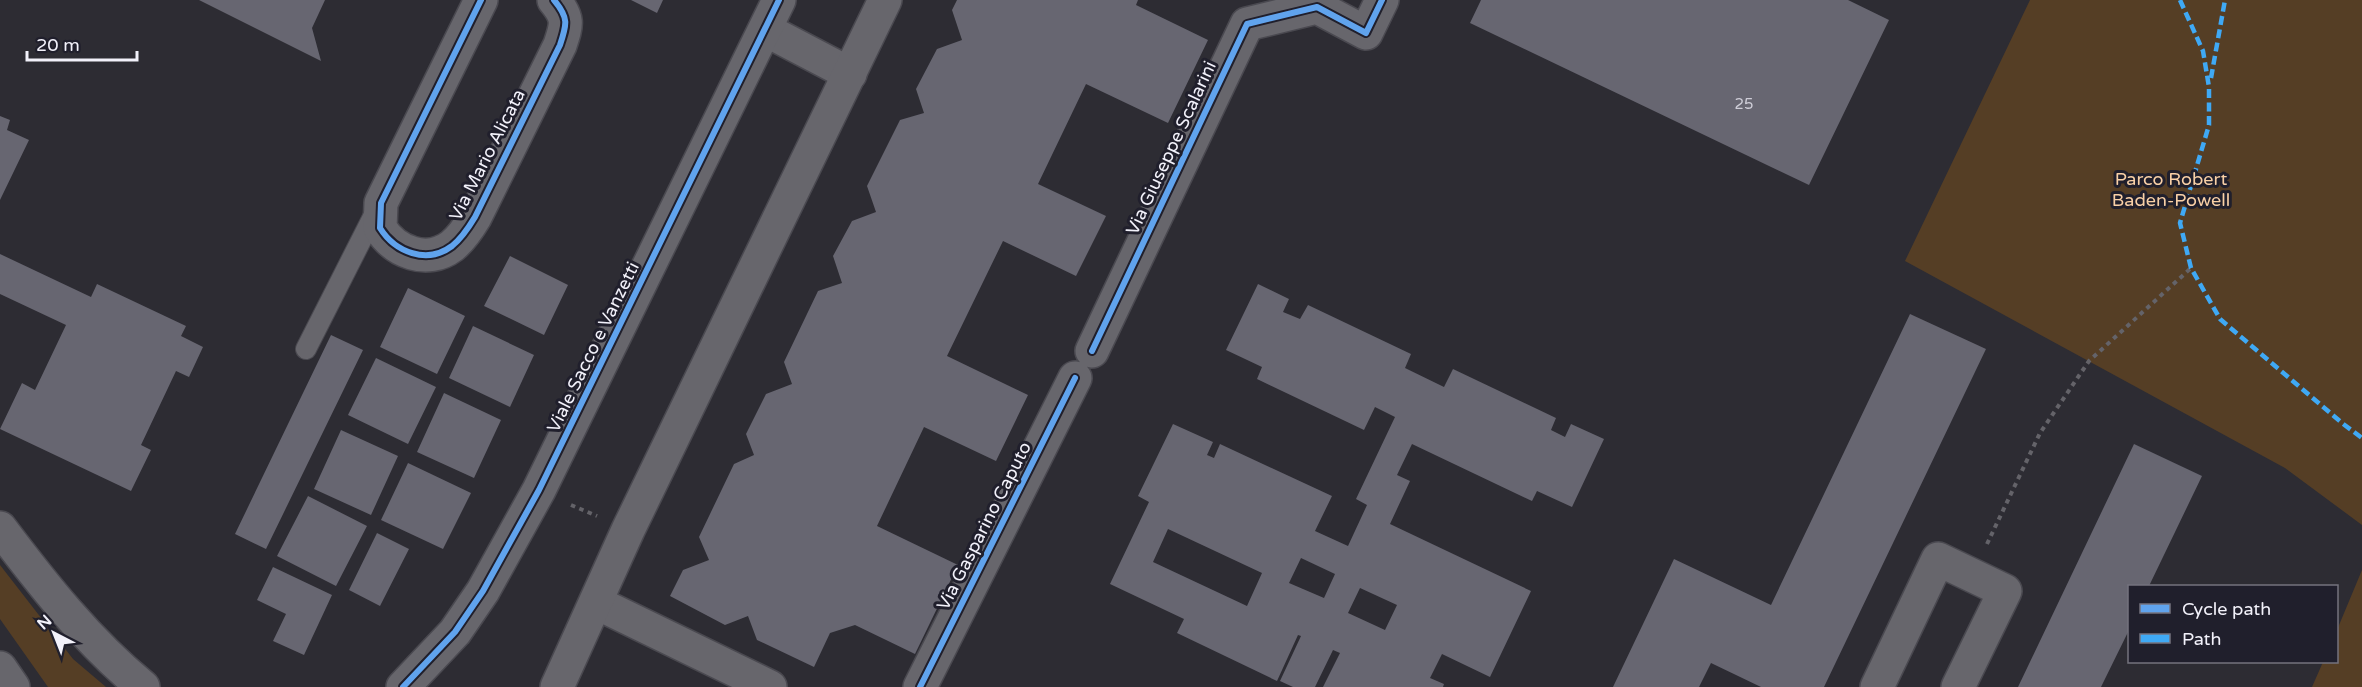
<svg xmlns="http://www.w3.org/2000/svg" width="2362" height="687" font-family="'Varela Round',sans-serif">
<rect width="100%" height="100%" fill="#2d2c33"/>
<path fill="#553e25" d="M2030,0H2362V525L2285,468L1905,261Z
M0,565L73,659L106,687H48L0,619Z
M2362,570V687H2312L2323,662H2336L2337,630Z"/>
<path fill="#676671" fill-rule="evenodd" d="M199,0H325L312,28L321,61Z
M631,0H663L657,13Z
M957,0H1138L1136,5L1208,40L1168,123L1086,84L1038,184L1106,216L1076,276L1003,241L947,356L1028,395L996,461L924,427L877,526L958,565L915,654L855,625L830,633L814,667L757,640L748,616L725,625L670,596L683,570L709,560L699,537L734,464L754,455L746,434L766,394L792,384L784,362L818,291L842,283L833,256L852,221L876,212L867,186L900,120L924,113L916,89L937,49L962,40L952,10Z
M1481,0H1848L1889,20L1809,185L1470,23Z
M0,116L10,120L7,130L29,140L0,200Z
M0,254L91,297L97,284L186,326L181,336L203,347L189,377L176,371L141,445L151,450L131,491L0,429L22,383L35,390L66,325L0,294Z
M510,256L568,285L544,335L484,306Z
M1258,284L1289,299L1283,312L1300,319L1308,305L1411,354L1405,368L1444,387L1453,369L1556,418L1551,430L1565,437L1571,424L1604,439L1572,507L1537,491L1532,501L1412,444L1397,475L1410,481L1390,524L1531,591L1490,677L1442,654L1430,678L1444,684L1443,687H1323L1340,653L1333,650L1315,687H1293L1280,681L1301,636L1298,635L1277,681L1177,633L1184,619L1110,584L1149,502L1138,496L1173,424L1213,442L1207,455L1214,458L1220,444L1332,496L1315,531L1348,546L1367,505L1356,499L1395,417L1375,407L1364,430L1257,379L1262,367L1226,350ZM1168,529L1262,573L1247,606L1153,562ZM1301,558L1335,574L1324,598L1289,583ZM1360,588L1397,605L1385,630L1348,613Z
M408,288L465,316L437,374L380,347Z
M1910,314L1986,349L1824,687H1761L1711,663L1699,687H1613L1674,559L1771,605Z
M473,326L534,355L510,407L449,378Z
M331,335L363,350L266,549L235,534Z
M376,358L436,387L408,444L348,415Z
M444,393L501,420L474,478L417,452Z
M341,430L398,456L371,515L314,489Z
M2134,444L2202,476L2149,586H2130V628L2101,687H2018Z
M408,463L471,493L443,549L381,520Z
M308,496L367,526L336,586L277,556Z
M377,533L409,549L380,606L349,590Z
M273,567L332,595L304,655L273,641L286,614L257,600Z"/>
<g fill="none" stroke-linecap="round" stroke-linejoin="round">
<defs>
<path id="service" d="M306,349L377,209"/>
<path id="minor" d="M481,0L381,203L380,228C395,252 427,265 452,246C462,238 469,227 475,217L560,45C567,24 569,18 554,0
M766,30L850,74
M1092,351L1247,24L1317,7L1366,33L1382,0
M0,528C43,585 87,641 143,687
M597,603L770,687
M0,668L13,687
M920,687L1075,378
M1877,687L1938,559L2005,591L1958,687"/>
<path id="tertiary" d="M403,687L455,632L483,591L539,490L779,0
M557,687L628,530L885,0"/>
</defs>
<use href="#service" stroke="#4a4950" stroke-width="22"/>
<use href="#minor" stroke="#4a4950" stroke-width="36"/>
<use href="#tertiary" stroke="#4a4950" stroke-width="36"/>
<path stroke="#646369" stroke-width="4" stroke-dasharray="4.5 4.5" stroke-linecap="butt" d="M571,505L597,516
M1987,544L2040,433L2089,361L2191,268"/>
<use href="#service" stroke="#67666c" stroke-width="20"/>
<use href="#minor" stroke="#67666c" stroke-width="33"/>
<use href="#tertiary" stroke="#67666c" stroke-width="33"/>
<path stroke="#3fa9f5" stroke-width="4.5" stroke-dasharray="9 4.5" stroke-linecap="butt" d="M2180,0L2203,51L2209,87V125L2180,223L2191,268L2220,319L2342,423L2362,438
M2211,78L2225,0"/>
<defs>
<path id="cycleway" d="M481,0L381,203L380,228C395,252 427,265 452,246C462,238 469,227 475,217L560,45C567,24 569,18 554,0
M1092,351L1247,24L1317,7L1366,33L1382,0
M403,687L455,632L483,591L539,490L779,0
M920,687L1075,378"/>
</defs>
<use href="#cycleway" stroke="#201f2c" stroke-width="10"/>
<use href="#cycleway" stroke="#60a3ed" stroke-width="6"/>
</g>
<g text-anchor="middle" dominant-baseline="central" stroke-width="6" stroke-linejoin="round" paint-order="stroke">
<g font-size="15" fill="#cfced8">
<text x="1744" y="104">25</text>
</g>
<g font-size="18" fill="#f2f1fa" stroke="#201f2c">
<text transform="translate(1171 148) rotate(-65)">Via Giuseppe Scalarini</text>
<text transform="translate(487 155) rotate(-63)">Via Mario Alicata</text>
<text transform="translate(593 347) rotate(-64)">Viale Sacco e Vanzetti</text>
<text transform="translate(984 526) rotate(-63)">Via Gasparino Caputo</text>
</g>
<g font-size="18" fill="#f9d0a6" stroke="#201f2c">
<text x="2171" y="179">Parco Robert<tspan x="2171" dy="21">Baden-Powell</tspan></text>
</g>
</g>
<rect x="2128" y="585" width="210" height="78" fill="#201f2c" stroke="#74737e" stroke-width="1.5"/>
<rect x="2140" y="604" width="30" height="9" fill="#60a3ed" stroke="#74737e" stroke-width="1.5"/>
<text x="2182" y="615" font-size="18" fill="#f2f1fa">Cycle path</text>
<rect x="2140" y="634" width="30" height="9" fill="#3fa9f5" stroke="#74737e" stroke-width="1.5"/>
<text x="2182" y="645" font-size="18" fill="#f2f1fa">Path</text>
<g transform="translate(54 633) rotate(318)" stroke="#201f2c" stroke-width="4.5" paint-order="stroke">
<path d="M0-4.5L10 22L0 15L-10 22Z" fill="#f2f1fa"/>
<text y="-9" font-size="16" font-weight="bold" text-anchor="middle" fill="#f2f1fa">N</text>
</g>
<path d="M27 51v9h110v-9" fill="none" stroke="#f2f1fa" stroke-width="3"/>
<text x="36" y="51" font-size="18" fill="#f2f1fa" stroke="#201f2c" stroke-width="4.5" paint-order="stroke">20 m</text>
</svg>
